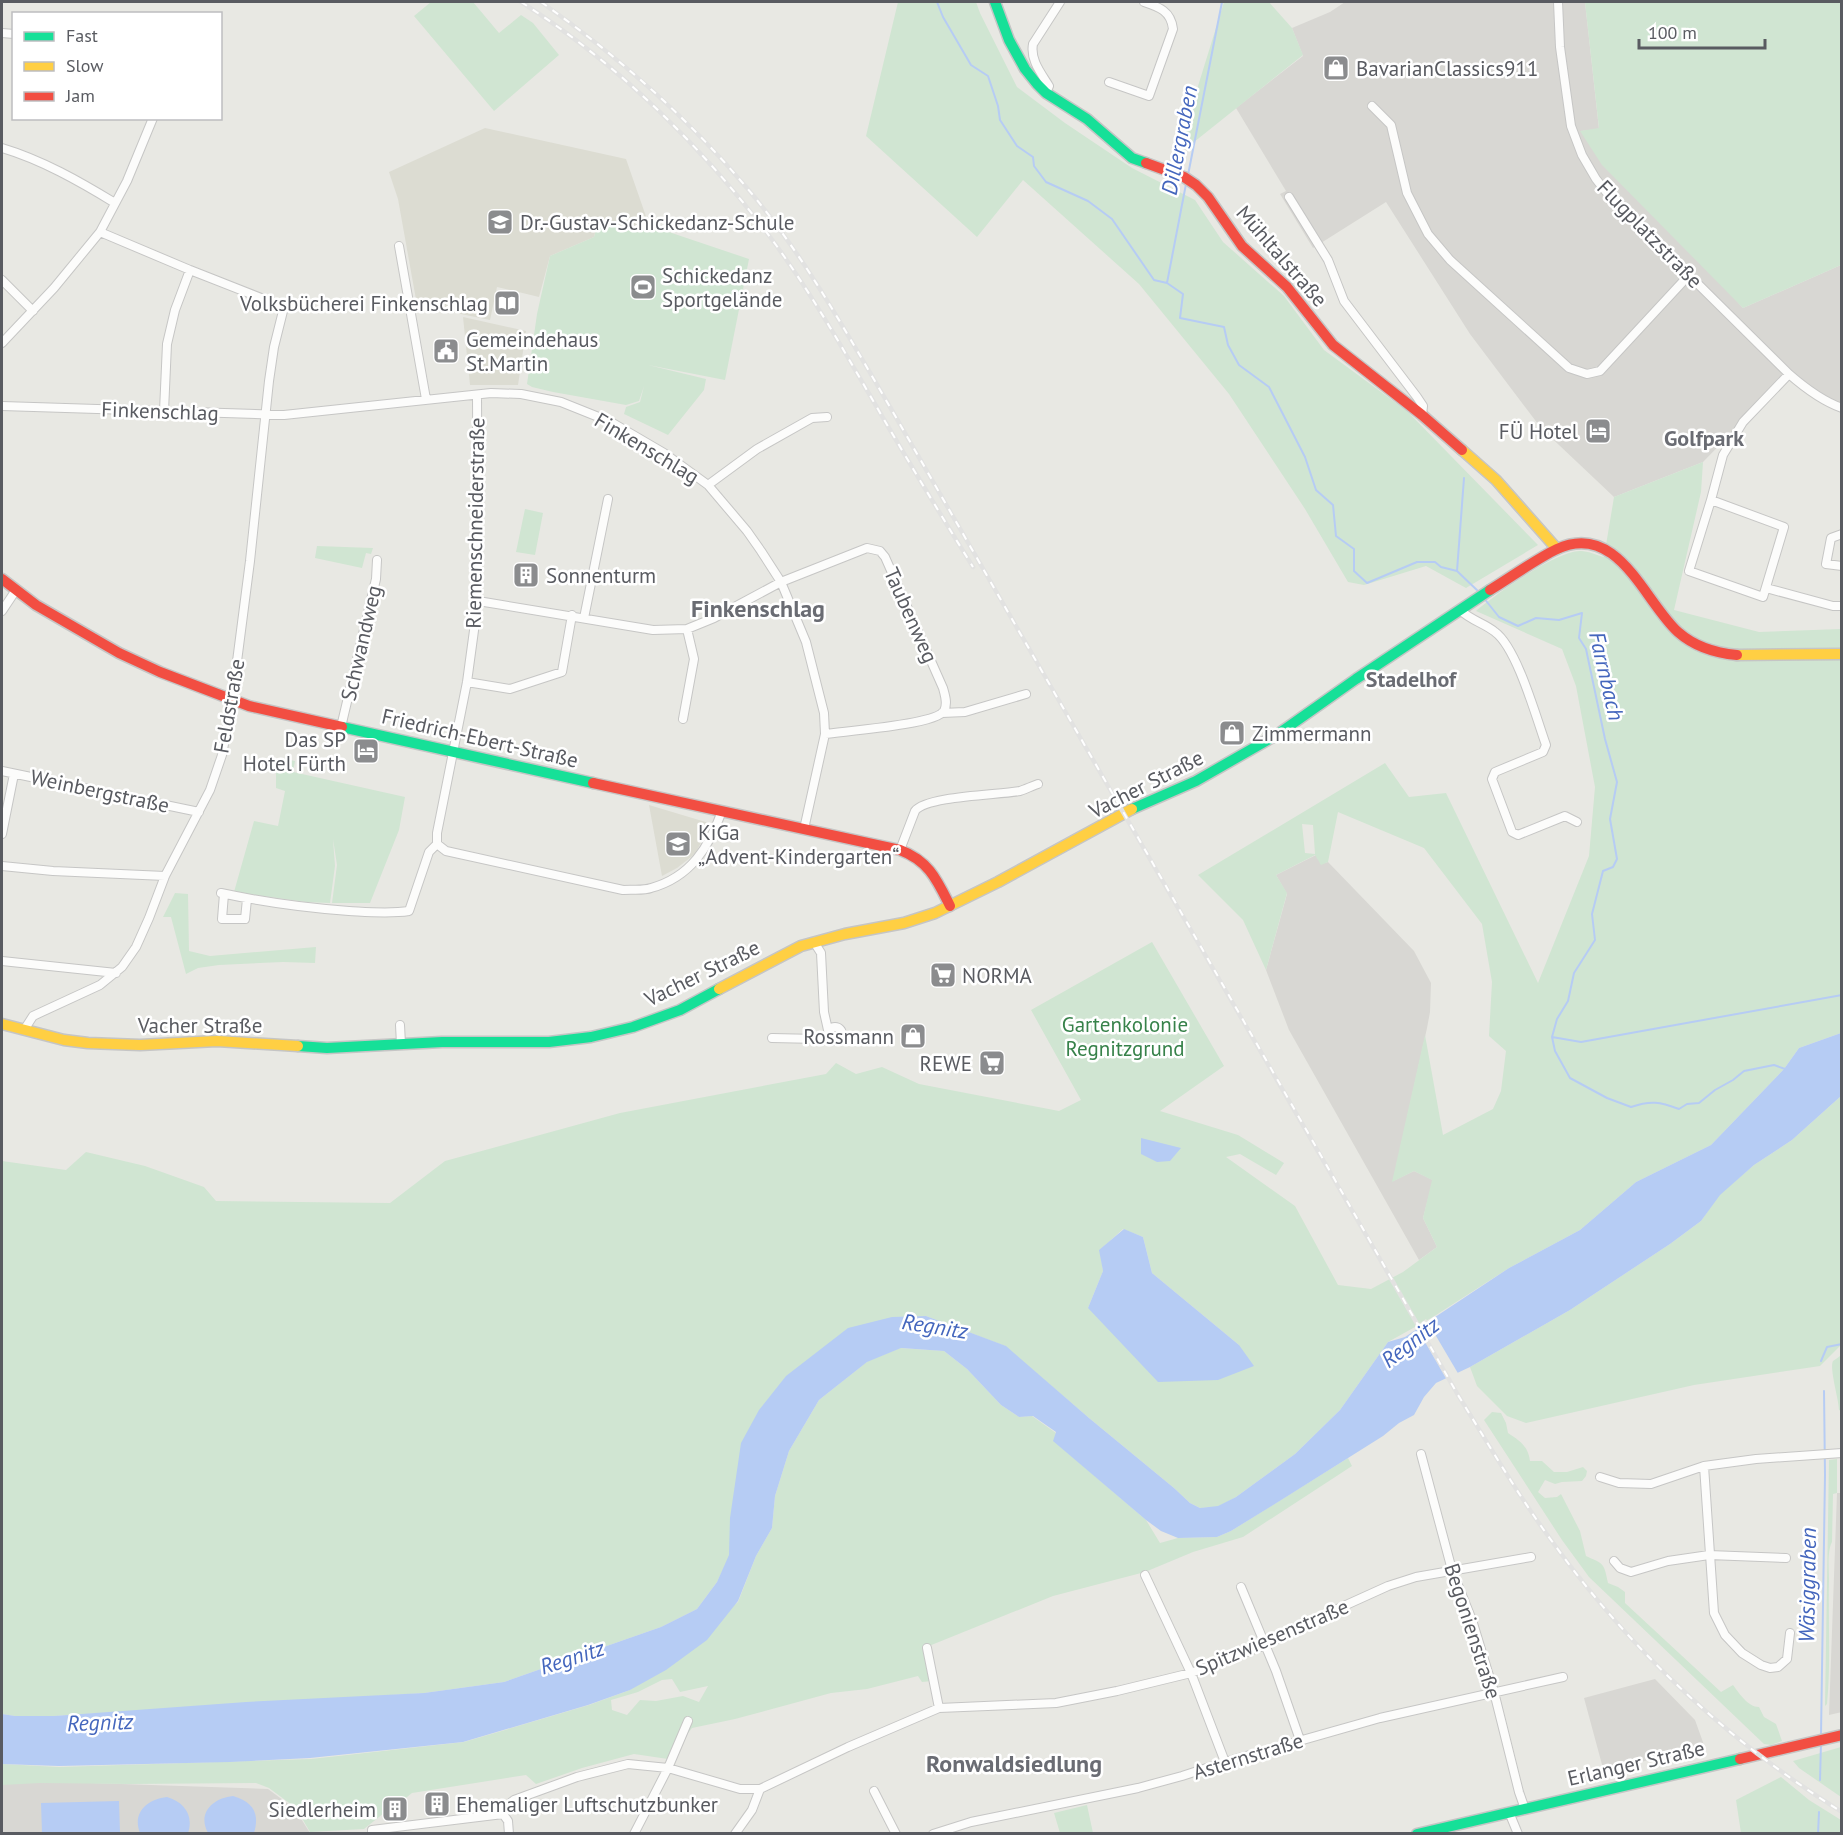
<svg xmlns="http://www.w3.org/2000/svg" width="1843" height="1835" font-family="'PT Sans',sans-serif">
<rect width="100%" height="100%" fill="#e8e8e3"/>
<path fill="#d8d7d3" d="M1345,2H1585L1599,129L1581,131L1743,308L1841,265V408L1789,374L1703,462L1614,497L1541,428L1470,334L1386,202L1313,248L1280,194L1286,191L1236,108L1303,56L1292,28L1330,12Z
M1316,855L1321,864L1328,862L1414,951L1431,983L1430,1012L1427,1028L1393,1181L1414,1171L1433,1180L1423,1218L1437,1247L1419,1260L1289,1030L1266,970L1287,894L1276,875Z
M1837,1493H1842V1712L1829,1715Z
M1655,1679L1695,1720L1704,1745L1604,1772L1584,1698Z
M2,1780L268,1789L295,1809L310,1833L2,1834Z"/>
<path fill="#dcdcd2" d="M485,128L626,159L649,225L623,226L598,220L594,237L550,256L539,297L497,287L490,320L417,305L398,199L389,172Z
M463,317L526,331L518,385H470Z
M649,805L709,823L706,833L695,854L677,868L662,876Z"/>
<path fill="#d0e5d2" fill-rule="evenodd" d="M431,2H473L499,33L521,15L533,23L559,55L494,111L414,16Z
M898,2H976L980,13L1017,87L1065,123L1132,168L1195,200L1223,242L1284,296L1324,350L1407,411L1538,545L1466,588L1426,566L1364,585L1348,582L1305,509L1229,394L1139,284L1023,180L977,237L866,136Z
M1224,2H1269L1292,28L1303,55L1189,146L1181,141Z
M1585,2H1841V265L1743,308L1602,165L1580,131L1599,128Z
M599,220L623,227L651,226L749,259L725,380L648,365L706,379L704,390L668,435L624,414L626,407L640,402L644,386L639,401L626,405L553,392L532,387L527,384L537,314L550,256L594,237Z
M1703,462L1701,492L1674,610L1759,632L1841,629V1033L1799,1048L1784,1069L1711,1145L1636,1182L1580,1230L1509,1268L1433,1317L1388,1342L1340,1410L1295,1454L1236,1497L1218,1507L1200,1508L1190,1503L1174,1488L1089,1418L1005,1346L926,1316L787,1376L759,1411L730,1555L717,1582L697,1609L661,1627L504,1682L424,1693L54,1716H15L2,1714V1161L66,1170L86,1152L145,1166L204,1187L216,1201L390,1203L445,1161L620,1113L826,1074L836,1063L856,1074L882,1067L919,1084L1059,1111L1081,1100L1031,1010L1152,942L1224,1066L1160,1111L1238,1135L1284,1163L1276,1175L1240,1154L1226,1157L1295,1206L1338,1285L1371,1289L1403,1272L1437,1247L1423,1218L1432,1180L1414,1171L1392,1182L1425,1035L1443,1135L1493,1109L1501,1091L1506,1051L1489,1036L1492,982L1482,924L1424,848L1338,812L1328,862L1321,865L1315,855L1276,875L1287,893L1266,970L1243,920L1198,875L1385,763L1409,797L1446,793L1538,983L1589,856L1595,787L1576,686L1562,649L1476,611C1494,595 1559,549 1581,551C1588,551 1596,555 1604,557L1614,497ZM1302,824L1313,825L1315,854L1305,853ZM1123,1229L1143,1237L1152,1273L1239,1345L1088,1308L1103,1271L1100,1250Z
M525,509L543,513L535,555L516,552Z
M317,546L373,548L371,554L366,553L362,568L315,558Z
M280,758L295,761L293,772L405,797L399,830L370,903H332L337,865L333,839L335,866L330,903L306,902L234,892L254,821L278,826L285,791L276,788V774Z
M175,893L188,894L189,951L210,956L316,947L315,963L283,962L219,965L198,968L186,974L171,917H163Z
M1841,1096V1345L1820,1366L1694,1385L1526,1423L1507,1416L1477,1386L1470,1367L1570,1310L1670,1244L1701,1221L1719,1195L1754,1165L1792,1140Z
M900,1348L944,1351L967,1369L1001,1405L1019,1417L1032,1416L1056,1433L1054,1441L1146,1520L1160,1543L1178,1538L1217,1537L1231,1531L1348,1458L1352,1466L1243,1537L1193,1552L1145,1572L1053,1596L924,1648L932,1681L922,1682L918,1676L867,1689L831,1693L735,1719L692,1728L668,1759L634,1754L582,1768L536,1784L526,1775L412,1793L402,1801L386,1806L384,1813L364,1829L310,1832L296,1808L269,1788L256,1783L129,1784L40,1783L2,1785V1764L59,1767L311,1759L464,1742L589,1705L630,1690L738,1602L756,1556L772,1528L775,1496L789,1451L819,1400L868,1361ZM672,1679L680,1692L708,1686L699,1702L683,1696L656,1701L640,1700L627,1715L612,1710L611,1700L638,1692L662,1680Z
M1841,1355V1411L1839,1410C1839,1400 1829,1368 1833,1361C1836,1359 1839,1357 1841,1355Z
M1492,1412L1501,1413L1506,1423L1508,1433C1520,1441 1528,1446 1530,1461H1542L1554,1472H1567L1583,1467L1587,1471L1586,1476L1582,1481L1562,1482L1555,1484L1545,1480L1538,1492L1545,1498L1557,1497L1561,1494L1580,1531L1586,1556C1604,1564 1604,1563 1608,1583L1618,1587L1625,1592V1603L1721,1692L1733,1685C1739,1693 1748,1707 1759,1707L1764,1717L1776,1724L1782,1741L1771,1745L1764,1744L1589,1577L1562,1540L1484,1420Z
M1837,1459V1493L1833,1494L1832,1542C1827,1551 1829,1569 1829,1579C1828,1620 1831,1663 1827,1704L1825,1706L1829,1460Z
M1841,1747V1765L1840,1767L1841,1772V1797L1799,1768L1793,1761Z
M1781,1777L1809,1800L1841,1820V1833H1741L1736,1800Z
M1087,1805L1093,1833H1060L1054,1813Z"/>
<path fill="#b6ccf4" d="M1841,1033V1096L1792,1140L1754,1165L1720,1195L1701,1221L1670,1244L1570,1310L1470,1367L1436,1383L1424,1397L1414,1415L1399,1423L1383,1436L1286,1497L1231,1531L1217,1537L1178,1538L1161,1531L1146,1520L1053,1441L1056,1432L1033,1416L1019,1417L1001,1405L967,1369L944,1351L901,1348L867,1362L819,1400L789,1451L775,1496L772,1528L756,1556L738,1601L707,1640L666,1670L630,1690L588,1705L463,1742L310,1758L230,1762L59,1766L2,1764V1714L15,1716H54L246,1702L424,1693L504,1682L661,1627L697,1609L717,1582L729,1555L730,1518L741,1443L759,1410L786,1376L848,1328L892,1317L926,1316L1006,1346L1089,1418L1174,1488L1190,1503L1200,1508L1218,1506L1236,1497L1295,1454L1340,1410L1388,1342L1405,1337L1509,1268L1580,1230L1636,1182L1711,1145L1784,1069L1799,1048Z
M1141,1138L1181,1148L1170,1161L1157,1162L1141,1154Z
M1124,1229L1143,1237L1152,1273L1239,1345L1254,1366L1218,1380L1158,1382L1088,1308L1103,1271L1099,1250Z
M233,1796C253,1802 260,1813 254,1833H208C197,1813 213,1798 233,1796Z
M167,1797C184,1802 194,1815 188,1833H140C132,1813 147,1799 167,1797Z
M119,1801L120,1833H42L41,1803Z"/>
<path fill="#e8e8e3" d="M1426,1319L1459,1375L1448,1381L1416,1326Z"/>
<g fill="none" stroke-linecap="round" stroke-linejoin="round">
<path stroke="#b6ccf4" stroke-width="2" d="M937,2L943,17L971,65L988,76L998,106L1000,120L1017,146L1033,157L1034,166L1046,182L1088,201L1112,219L1154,280L1167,283L1183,294L1180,318L1224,327L1228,345L1239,365L1269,387L1305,457L1316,490L1333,505L1336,536L1354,549V571L1367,583L1417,562H1435L1441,567L1457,571L1480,593
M1188,175L1222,2
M1167,283L1186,184
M1457,571L1464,478
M1483,597L1499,617L1518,626L1536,618L1559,620L1582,613L1579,638L1586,649L1605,739L1617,782L1610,819L1617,859L1613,867L1603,871L1592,914L1595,940L1574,973L1568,1001L1557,1019L1552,1037L1555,1051L1570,1078L1607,1098L1631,1107C1651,1100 1660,1102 1679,1109L1687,1104L1699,1103L1715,1090L1733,1080L1744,1071L1774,1065L1785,1069
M1552,1037L1581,1042L1842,995
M1821,1361L1827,1347L1842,1344
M1821,1735L1825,1475L1824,1391
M1820,1780L1821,1743
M1818,1834L1819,1812"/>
<defs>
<path id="street" d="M1558,2L1560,47L1571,126L1582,155L1596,179L1611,198L1789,374C1805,388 1822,401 1842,408
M2,33L14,34
M1109,82L1149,96L1173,29C1171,11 1159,7 1144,2
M1046,93L1049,86C1041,73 1030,60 1033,44L1060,2
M1372,106L1391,125L1407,193L1428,234L1450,260L1569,368L1587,374L1600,371L1689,275
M2,148C42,160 79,181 115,203
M1289,197L1328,260L1344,301L1417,397L1423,406L1422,415
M399,246L426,399
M2,280L33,311
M2,343L54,288L100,232L127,181L153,118
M2,406L284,415L491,393L521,394L561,402L611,422L664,453L708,485L747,531L761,551L781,582L806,642L824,713L825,734L804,829
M164,411L167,344L175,310L190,270
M708,485L757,449L812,418L827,417
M1711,500L1689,571L1763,597L1784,527L1711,500L1723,455L1743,422L1789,374
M1842,534L1831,538L1826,564L1842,566
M1766,588L1833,606H1842
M478,601L653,630L687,629L714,618L781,582L867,548L880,551L885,557L943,688C945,695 948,704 944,711C935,725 845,731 825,734
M1460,610C1472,621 1484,623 1495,632C1517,648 1536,717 1546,745L1543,752L1495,772L1492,779L1512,832L1518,835L1565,816L1577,822
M2,611L16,590
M584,618L608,499
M467,682L510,689L562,672L572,615
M942,713L965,712L1026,694
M683,719L694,659L687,629
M341,727L376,579L377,560
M2,771L199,812
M2,834L14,774
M437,844L446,851L623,890C632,889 643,891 651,888C691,877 709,847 722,811
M900,850L915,811C926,796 998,795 1020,791C1026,789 1032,786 1038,784
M2,866L53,871L165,876
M221,893C263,902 306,908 349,911C368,912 389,914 409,911L429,852L437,844V833L467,682L478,601L477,395
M224,894L222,919H245L247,899
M814,942L821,953L824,1012L828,1030
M2,961L116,973
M400,1025L401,1044
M828 1034a7 7 0 1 1 14 0a7 7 0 1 1-14 0Z
M24,1030L33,1016L100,985L122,967L136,947L149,918L165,876L210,790L222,755L232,700L250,561L269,381L274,347L284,307L190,270L100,232
M772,1038L818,1039L828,1038
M1421,1454L1452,1570L1472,1620L1494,1692L1519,1792L1525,1809
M1704,1466L1714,1613L1725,1635L1742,1653L1761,1665L1770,1668L1778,1667L1787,1659L1790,1633
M1600,1477L1619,1483L1651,1484L1704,1466L1756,1459L1842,1453
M1614,1561L1620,1568L1631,1572L1668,1561L1709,1555L1786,1558
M1145,1575L1191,1673L1225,1762
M1241,1587L1276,1671L1300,1740
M927,1648L939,1708
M874,1791L896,1834
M1509,1812L1518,1834
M503,1814L507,1806L514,1800L577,1777L628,1764L668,1768L740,1789H760
M372,1834V1830L503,1814L508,1821L509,1834
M634,1834L668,1768L688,1721
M735,1834L752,1810L760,1789L848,1747L939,1708L1056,1703L1117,1691L1191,1673L1265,1645L1335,1610L1388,1586L1416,1577L1531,1557
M933,1834L971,1822L1138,1788L1182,1776L1225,1762L1380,1718L1563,1677"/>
<path id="fast" d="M995,2L1009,40L1025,69L1037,84L1046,93L1087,119L1132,158L1146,163
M342,727L593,783
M1132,809L1196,781L1278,734L1356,679L1490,590
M298,1046L327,1048L442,1042H549L591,1037L633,1027L680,1010L719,989
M1417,1834L1740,1759"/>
<path id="slow" d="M1462,450L1496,480L1557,549
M1737,655L1842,654
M719,989L801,946L845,934L904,923L935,913L998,882L1132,809
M2,1024L64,1040L88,1043L140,1045L217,1041L298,1046"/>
<path id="jam" d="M1146,163L1184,177L1196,185L1208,197L1242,246L1287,287L1333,345L1422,415L1462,450
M2,579L36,605L119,653L160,672L249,706L342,727
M1490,590C1510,578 1536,559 1557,549C1618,521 1644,601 1678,632C1695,647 1715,653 1737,655
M593,783L900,850C929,861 937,880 950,906
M1740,1759L1842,1735"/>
</defs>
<use href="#street" stroke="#c6c6c5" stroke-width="10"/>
<use href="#fast" stroke="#c5c5c5" stroke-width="13"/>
<use href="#slow" stroke="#c5c5c5" stroke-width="13"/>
<use href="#jam" stroke="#c5c5c5" stroke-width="13"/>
<use href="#street" stroke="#fcfcfb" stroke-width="8"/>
<use href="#fast" stroke="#16e098" stroke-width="10"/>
<use href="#slow" stroke="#ffcf43" stroke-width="10"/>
<use href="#jam" stroke="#f24e42" stroke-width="10"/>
<defs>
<path id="rail" d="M521,2C620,65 707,151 776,245C810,292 839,342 868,392C902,451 937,509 973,567
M541,2C618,56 686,116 747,188C804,255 846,332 890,407C945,502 999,597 1054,692C1189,926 1324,1160 1458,1395C1489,1445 1519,1497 1554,1544C1631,1651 1730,1743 1842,1812"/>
</defs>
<use href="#rail" stroke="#e2e2e1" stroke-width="4.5"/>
<use href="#rail" stroke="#fff" stroke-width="2" stroke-dasharray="7" stroke-linecap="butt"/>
</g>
<defs>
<symbol id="shop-square" viewBox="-11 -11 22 22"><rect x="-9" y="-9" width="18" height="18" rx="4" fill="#8b8c8e" stroke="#fff"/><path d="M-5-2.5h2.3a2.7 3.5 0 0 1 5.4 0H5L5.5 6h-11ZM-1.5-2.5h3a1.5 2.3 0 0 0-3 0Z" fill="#fff"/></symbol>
<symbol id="school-square" viewBox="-11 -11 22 22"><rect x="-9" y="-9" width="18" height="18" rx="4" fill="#8b8c8e" stroke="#fff"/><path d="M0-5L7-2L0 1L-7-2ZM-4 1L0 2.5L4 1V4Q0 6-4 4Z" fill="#fff"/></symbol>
<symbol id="stadium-square" viewBox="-11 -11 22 22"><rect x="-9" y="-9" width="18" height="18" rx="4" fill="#8b8c8e" stroke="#fff"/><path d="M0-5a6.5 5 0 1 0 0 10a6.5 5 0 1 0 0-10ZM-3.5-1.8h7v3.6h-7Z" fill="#fff"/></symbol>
<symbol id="library-square" viewBox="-11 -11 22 22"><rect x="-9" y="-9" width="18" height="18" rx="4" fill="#8b8c8e" stroke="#fff"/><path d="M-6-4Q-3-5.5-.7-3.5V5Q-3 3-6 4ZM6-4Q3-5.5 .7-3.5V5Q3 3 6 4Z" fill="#fff"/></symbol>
<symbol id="civic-square" viewBox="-11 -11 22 22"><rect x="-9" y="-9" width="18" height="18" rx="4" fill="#8b8c8e" stroke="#fff"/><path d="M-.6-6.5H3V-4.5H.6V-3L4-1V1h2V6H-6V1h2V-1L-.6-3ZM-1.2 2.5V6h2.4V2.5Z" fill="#fff"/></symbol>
<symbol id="hotel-square" viewBox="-11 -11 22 22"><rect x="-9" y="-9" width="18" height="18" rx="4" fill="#8b8c8e" stroke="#fff"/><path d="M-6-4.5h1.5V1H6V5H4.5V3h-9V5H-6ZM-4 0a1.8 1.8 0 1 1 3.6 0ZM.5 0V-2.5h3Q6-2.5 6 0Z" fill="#fff"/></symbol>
<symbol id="building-square" viewBox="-11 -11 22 22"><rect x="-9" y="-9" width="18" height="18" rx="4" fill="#8b8c8e" stroke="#fff"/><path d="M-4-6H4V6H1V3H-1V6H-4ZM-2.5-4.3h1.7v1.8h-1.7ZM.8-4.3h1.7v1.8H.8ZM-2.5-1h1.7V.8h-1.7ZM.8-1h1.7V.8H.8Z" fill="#fff"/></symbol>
<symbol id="supermarket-square" viewBox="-11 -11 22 22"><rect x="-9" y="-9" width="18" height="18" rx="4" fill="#8b8c8e" stroke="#fff"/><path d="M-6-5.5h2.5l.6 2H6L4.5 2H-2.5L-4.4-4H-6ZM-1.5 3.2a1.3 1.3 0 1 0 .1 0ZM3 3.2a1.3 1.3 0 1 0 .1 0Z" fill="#fff"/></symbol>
</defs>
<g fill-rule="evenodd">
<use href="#shop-square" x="1321" y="53" width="30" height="30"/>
<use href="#school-square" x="485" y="207" width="30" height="30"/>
<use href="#stadium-square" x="628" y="272" width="30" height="30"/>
<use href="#library-square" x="492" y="288" width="30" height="30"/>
<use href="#civic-square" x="431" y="336" width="30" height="30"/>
<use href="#hotel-square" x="1583" y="416" width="30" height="30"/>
<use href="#building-square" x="511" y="560" width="30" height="30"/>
<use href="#shop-square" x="1217" y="718" width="30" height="30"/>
<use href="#hotel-square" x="351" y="736" width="30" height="30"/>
<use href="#school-square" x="663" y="829" width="30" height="30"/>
<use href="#supermarket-square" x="928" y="960" width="30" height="30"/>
<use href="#shop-square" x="898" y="1021" width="30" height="30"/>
<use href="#supermarket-square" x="977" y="1048" width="30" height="30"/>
<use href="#building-square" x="422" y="1789" width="30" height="30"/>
<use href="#building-square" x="380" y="1794" width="30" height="30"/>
</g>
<g text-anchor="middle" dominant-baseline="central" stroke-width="5" stroke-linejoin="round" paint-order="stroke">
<g font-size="21" fill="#595b61" stroke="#fff" text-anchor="start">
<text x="1356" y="68">BavarianClassics911</text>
<text x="520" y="222">Dr.-Gustav-Schickedanz-Schule</text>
<text x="662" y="275">Schickedanz<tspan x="662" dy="24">Sportgelände</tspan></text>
<text x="488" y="303" text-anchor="end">Volksbücherei Finkenschlag</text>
<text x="466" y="339">Gemeindehaus<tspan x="466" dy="24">St.Martin</tspan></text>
<text x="1578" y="431" text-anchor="end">FÜ Hotel</text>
<text x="546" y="575">Sonnenturm</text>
<text x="1252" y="733">Zimmermann</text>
<text x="346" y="739" text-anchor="end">Das SP<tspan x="346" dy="24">Hotel Fürth</tspan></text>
<text x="698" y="832">KiGa<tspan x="698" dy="24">„Advent-Kindergarten“</tspan></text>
<text x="962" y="975">NORMA</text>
<text x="894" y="1036" text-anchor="end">Rossmann</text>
<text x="972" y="1063" text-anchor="end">REWE</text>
<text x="456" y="1804">Ehemaliger Luftschutzbunker</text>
<text x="376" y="1809" text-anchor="end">Siedlerheim</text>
</g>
<g font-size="21" fill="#595b61" stroke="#fff">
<text transform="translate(1650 234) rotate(46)">Flugplatzstraße</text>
<text transform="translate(1282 256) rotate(49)">Mühltalstraße</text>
<text transform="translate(160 411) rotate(2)">Finkenschlag</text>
<text transform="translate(647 448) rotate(31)">Finkenschlag</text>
<text transform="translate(475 523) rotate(-89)">Riemenschneiderstraße</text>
<text transform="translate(911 615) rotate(66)">Taubenweg</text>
<text transform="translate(361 643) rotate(-77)">Schwandweg</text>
<text transform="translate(229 706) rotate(-80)">Feldstraße</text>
<text transform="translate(480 738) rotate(13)">Friedrich-Ebert-Straße</text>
<text transform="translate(1146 784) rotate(-27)">Vacher Straße</text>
<text transform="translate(100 791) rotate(12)">Weinbergstraße</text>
<text transform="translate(702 973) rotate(-26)">Vacher Straße</text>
<text x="200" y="1025">Vacher Straße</text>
<text transform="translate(1473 1631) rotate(72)">Begonienstraße</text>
<text transform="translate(1272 1637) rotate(-23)">Spitzwiesenstraße</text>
<text transform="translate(1248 1756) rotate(-17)">Asternstraße</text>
<text transform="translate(1636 1763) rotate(-13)">Erlanger Straße</text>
</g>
<g font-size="21" fill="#37824a" stroke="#fff">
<text x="1125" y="1024">Gartenkolonie<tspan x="1125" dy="24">Regnitzgrund</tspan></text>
</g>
<g font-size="22" font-style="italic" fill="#4466bd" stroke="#fff">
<text transform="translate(1179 140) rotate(-79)">Dillergraben</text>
<text transform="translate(1607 676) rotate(77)">Farrnbach</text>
<text transform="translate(935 1326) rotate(9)">Regnitz</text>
<text transform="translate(1410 1342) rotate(-38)">Regnitz</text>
<text transform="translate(1807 1585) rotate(-89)">Wäsiggraben</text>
<text transform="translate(572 1657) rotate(-18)">Regnitz</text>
<text transform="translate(100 1722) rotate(-2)">Regnitz</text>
</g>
<g font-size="22" font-weight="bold" fill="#6a6c73" stroke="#fff">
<text x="1704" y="438">Golfpark</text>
<text x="1411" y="679">Stadelhof</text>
</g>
<g font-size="24" font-weight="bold" fill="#6a6c73" stroke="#fff">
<text x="758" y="608">Finkenschlag</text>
<text x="1014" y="1763">Ronwaldsiedlung</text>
</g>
</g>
<rect width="1843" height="1835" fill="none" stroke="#595b61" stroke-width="6"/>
<rect x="12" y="12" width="210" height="108" fill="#ffffff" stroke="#bdbdc0" stroke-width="1.5"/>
<rect x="24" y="32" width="30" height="9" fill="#16e098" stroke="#bdbdc0" stroke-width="1.5"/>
<text x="66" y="42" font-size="18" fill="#595b61">Fast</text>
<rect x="24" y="62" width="30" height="9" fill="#ffcf43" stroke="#bdbdc0" stroke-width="1.5"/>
<text x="66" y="72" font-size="18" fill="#595b61">Slow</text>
<rect x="24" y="92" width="30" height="9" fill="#f24e42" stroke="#bdbdc0" stroke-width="1.5"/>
<text x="66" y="102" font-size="18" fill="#595b61">Jam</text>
<path d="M1639 39v9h126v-9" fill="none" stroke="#595b61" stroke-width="3"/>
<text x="1648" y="39" font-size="18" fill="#595b61" stroke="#ffffff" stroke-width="4.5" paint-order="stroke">100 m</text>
</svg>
